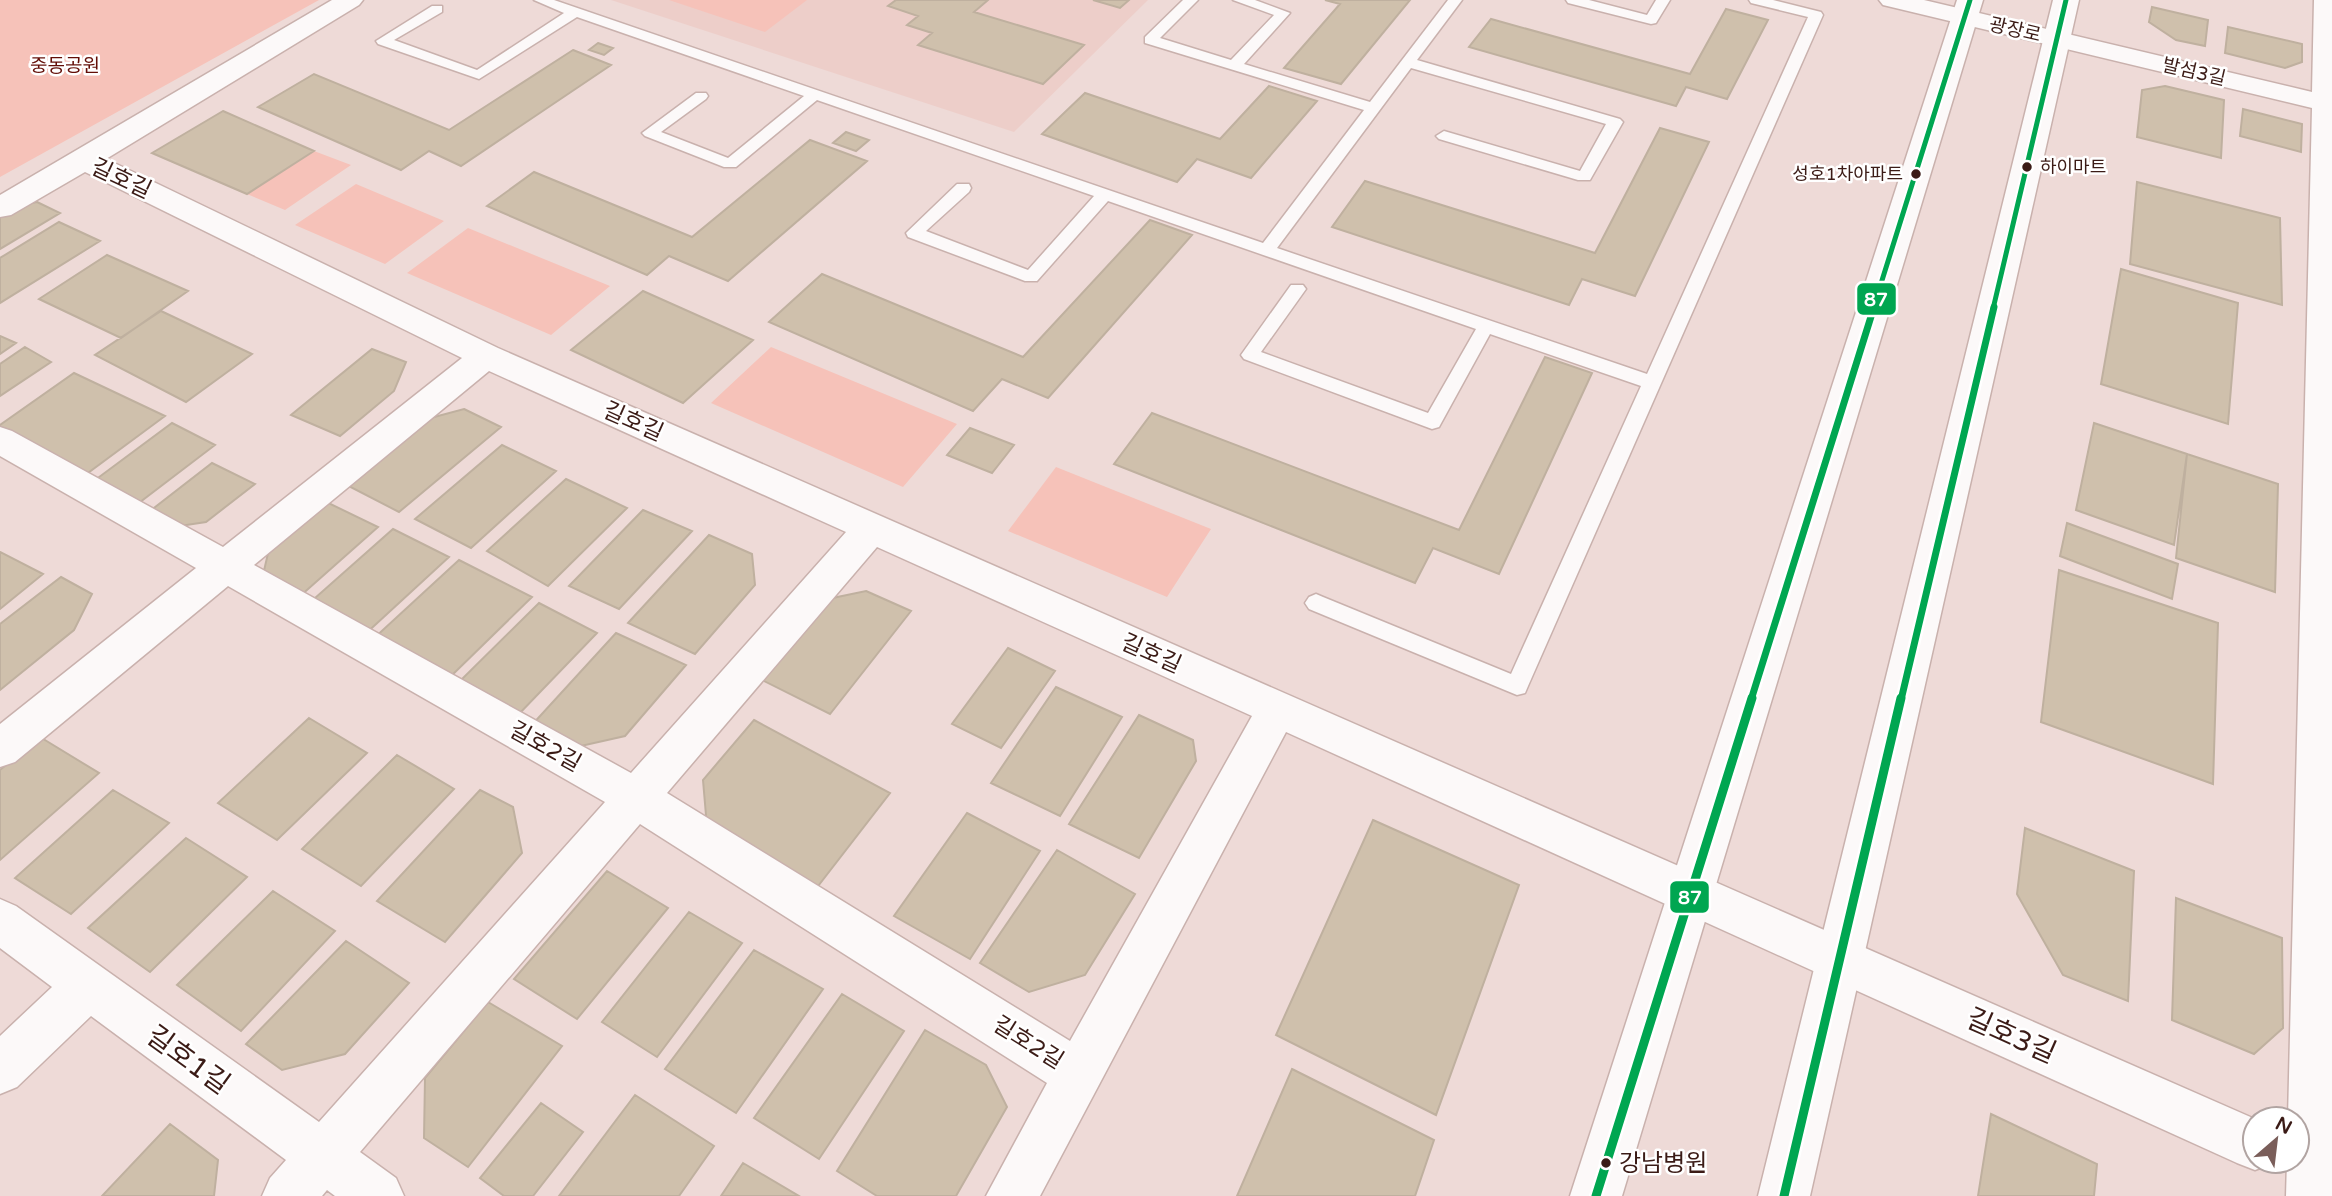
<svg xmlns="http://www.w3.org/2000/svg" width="2332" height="1196" font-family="'Varela Round','Noto Sans KR',sans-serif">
<rect width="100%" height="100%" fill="#eedad7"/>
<path fill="#edcec9" d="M611,0H1148L1014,132Z"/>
<path fill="#f6c2b9" d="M0,0H319L0,177Z
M669,0H807L765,32Z
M314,151L351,165L285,210L247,194Z
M356,184L444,221L385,264L295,225Z
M468,228L610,286L551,335L407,273Z
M771,347L957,424L903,487L711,403Z
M1056,467L1211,529L1167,597L1008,531Z"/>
<path fill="#cfc0ac" stroke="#bfb09f" stroke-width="2" d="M896,0H988L974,12L1084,45L1043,84L918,45L932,33L907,25L918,16L888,6Z
M1093,0H1129L1120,8Z
M1093,0H1129L1120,8Z
M1325,0H1410L1341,84L1284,68L1340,4Z
M2152,7L2208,20L2205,46L2176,40L2149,22Z
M1726,9L1768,20L1727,99L1686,87L1676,106L1469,47L1491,19L1690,74Z
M2228,27L2302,44V62L2285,68L2225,53Z
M598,43L613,48L604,55L589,50Z
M573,50L611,65L461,166L429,151L401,170L258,107L314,74L449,130Z
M1269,86L1317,101L1251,178L1197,159L1177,182L1042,134L1085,93L1220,139Z
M2165,86L2224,100L2221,158L2137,137L2142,90Z
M2243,109L2302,124L2301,152L2240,136Z
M223,111L314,151L247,194L152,153Z
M1660,128L1709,142L1635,296L1582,279L1569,305L1332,227L1365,181L1595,253Z
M846,132L869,140L856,151L833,143Z
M810,140L867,161L728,281L669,256L647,275L487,206L534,172L692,237Z
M2137,182L2280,218L2282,305L2130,264Z
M37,202L60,213L0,249V209Z
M1150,220L1192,235L1048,398L1002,379L973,411L769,322L822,274L1023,357Z
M59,222L100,241L0,303V258Z
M107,255L188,291L121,338L39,299Z
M2121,269L2238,303L2228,424L2101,384Z
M643,291L753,340L683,403L571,350Z
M161,311L252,354L186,402L95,355Z
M0,336L16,343L0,354Z
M25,347L51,362L0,396V364Z
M372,349L406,362L394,391L340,436L291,415Z
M1545,357L1592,373L1499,574L1433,548L1415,583L1114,464L1152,413L1459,530Z
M74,373L165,416L77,481L0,441V425Z
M464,409L501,427L399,512L339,481L412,423Z
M172,423L215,445L127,512L83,489Z
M2094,423L2187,454L2174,545L2076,510Z
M970,428L1014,445L992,473L947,455Z
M502,445L556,471L471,548L415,519Z
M2187,454L2278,484L2275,592L2176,558Z
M212,463L255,484L206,522L160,529L141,518Z
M566,479L627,508L548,586L487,551Z
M318,498L378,527L290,605L260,588L272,536Z
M643,510L692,531L619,609L569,586Z
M2067,523L2178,564L2172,599L2060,556Z
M393,529L449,557L362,637L306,606Z
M709,535L752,554L755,585L695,654L628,623Z
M0,552L43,574L0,609Z
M459,560L532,597L446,681L372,640Z
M2059,570L2218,623L2213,784L2041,722Z
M61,577L92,594L74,630L0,690V624Z
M866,591L911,611L830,714L760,679L828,599Z
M539,603L597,633L517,716L457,684Z
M616,633L686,665L625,736L572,748L530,727Z
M1008,648L1055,671L1001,748L952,724Z
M1056,687L1122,717L1060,816L991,783Z
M1139,715L1193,740L1196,761L1139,858L1069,824Z
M309,718L367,753L277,840L218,803Z
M754,720L890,793L815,890L707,827L703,780Z
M40,737L99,773L0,860V770Z
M397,755L454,789L361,886L302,849Z
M113,790L169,823L71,914L15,878Z
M480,790L513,807L522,853L445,942L377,901Z
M967,813L1040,851L970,959L894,916Z
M1373,820L1519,885L1436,1115L1276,1035Z
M2025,828L2134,871L2128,1001L2063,975L2017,894Z
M186,838L247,877L150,972L88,928Z
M1057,850L1135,894L1085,975L1029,992L980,963Z
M607,871L668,908L577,1019L514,979Z
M273,891L335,931L241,1031L177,985Z
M2176,898L2282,938L2283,1028L2254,1054L2172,1020Z
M689,912L742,943L657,1057L602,1022Z
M346,941L409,983L345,1054L282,1070L246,1044Z
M754,950L823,989L736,1113L665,1069Z
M842,994L904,1031L819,1159L754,1118Z
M488,1002L562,1046L468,1167L424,1138L425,1078Z
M925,1030L986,1065L1007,1107L956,1196H877L837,1171Z
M1292,1069L1434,1140L1415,1196H1237Z
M635,1095L714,1146L679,1196H559Z
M541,1103L583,1132L533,1196H504L480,1178Z
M1991,1114L2097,1164L2094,1196H1978Z
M170,1124L218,1160L214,1196H102Z
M743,1163L799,1196H721Z"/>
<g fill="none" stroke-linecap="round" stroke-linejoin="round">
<defs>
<path id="lane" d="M534,0H554L1263,243L1364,110L1145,43V37L1183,0H1198L1160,38L1231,60L1274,15L1233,0H1255L1290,13L1244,64L1370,102L1448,0H1462L1417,60L1620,119L1623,122L1590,180H1578L1439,139L1436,136L1444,131L1580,171L1606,124L1411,68L1277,248L1647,374L1808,17L1751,3L1749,0H1773L1821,12L1823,15L1528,686L1525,693L1517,695L1309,609L1305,603L1309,597L1316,594L1323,597L1511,674L1641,386L1490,334L1439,427L1432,429L1244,359L1241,355L1291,285H1303L1306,289L1261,352L1428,413L1476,329L1108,201L1037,281H1025L908,237L906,233L957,184H969L971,188L969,192L926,231L1028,270L1094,196L817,100L736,167H724L645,136L642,133L696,93H706L708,96L706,99L661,132L728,158L804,96L577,17L479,79L378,44L376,41L432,6H442V12L394,40L477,70L564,13Z
M1566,0H1589L1647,15L1656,0H1670L1656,23L1651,24L1568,3Z"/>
<path id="street" d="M332,0H363L359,5L106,159L498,348L2255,1119V1161L2273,1163L2255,1170L2237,1163L1286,732L1040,1196H986L1047,1083L640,824L360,1152L396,1178L404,1196H335L327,1190L322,1196H262L270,1178L286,1160L91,1016L17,1087L0,1094V1036L52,987L0,948V899L16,906L319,1122L605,802L228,586L15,762L0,767V724L196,568L0,456V427L12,431L223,547L462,358L85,172L11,215L0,217V195ZM489,371L846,532L631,773L254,565ZM877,547L1252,716L1070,1041L667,793Z
M1879,0H1924L2312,92L2314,0H2332V1196H2286L2287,1161H2297V1119H2288L2312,108L1883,5Z"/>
<path id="secondary" d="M1957,0H1983L1622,1196H1570Z
M2053,0H2079L1810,1196H1758Z"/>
</defs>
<use href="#lane" stroke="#c9b1ad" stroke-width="3"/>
<use href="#street" stroke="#c9b1ad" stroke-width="3"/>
<use href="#secondary" stroke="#c9b1ad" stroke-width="3"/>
<use href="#lane" fill="#fcf9f9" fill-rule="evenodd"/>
<use href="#street" fill="#fcf9f9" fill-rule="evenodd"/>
<use href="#secondary" fill="#fcf9f9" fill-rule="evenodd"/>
<defs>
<path id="bus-1-far2" d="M1873,309L1970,0
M1993,309L2066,0"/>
<path id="bus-1-far1" d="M1751,700L1874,307
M1901,700L1994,307"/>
<path id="bus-1" d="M1596,1196L1752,698
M1784,1196L1901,698"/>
</defs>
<use href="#bus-1-far2" stroke="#fff" stroke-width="9"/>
<use href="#bus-1-far1" stroke="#fff" stroke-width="12"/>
<use href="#bus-1" stroke="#fff" stroke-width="14"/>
<use href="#bus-1-far2" stroke="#00a651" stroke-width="5"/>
<use href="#bus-1-far1" stroke="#00a651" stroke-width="7"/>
<use href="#bus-1" stroke="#00a651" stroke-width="9"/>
</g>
<g fill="#3b1b16" stroke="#fff" stroke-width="2.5">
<circle cx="2027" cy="167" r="6"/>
<circle cx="1916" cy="174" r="6"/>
<circle cx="1606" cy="1163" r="6"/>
</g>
<g text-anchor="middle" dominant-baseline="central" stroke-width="5" stroke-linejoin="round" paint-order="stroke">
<g font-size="18" fill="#3b1b16" stroke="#fff" text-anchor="start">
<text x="2040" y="167">하이마트</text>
<text x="1903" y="174" text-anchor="end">성호1차아파트</text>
</g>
<g font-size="19" fill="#3b1b16" stroke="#fff">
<text transform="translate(2015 30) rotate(13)">광장로</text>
<text transform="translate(2194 72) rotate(13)">발섬3길</text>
</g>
<g font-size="19" fill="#630e07" stroke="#fff">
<text x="65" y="66">중동공원</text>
</g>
<g font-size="23" fill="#3b1b16" stroke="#fff">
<text transform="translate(121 179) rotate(25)">길호길</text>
<text transform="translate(633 422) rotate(24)">길호길</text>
<text transform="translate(1151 654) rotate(24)">길호길</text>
<text transform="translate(545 747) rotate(29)">길호2길</text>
<text transform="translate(1028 1043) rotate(32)">길호2길</text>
</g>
<g font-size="24" fill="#3b1b16" stroke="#fff" text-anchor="start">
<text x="1619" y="1163">강남병원</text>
</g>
<g font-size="28" fill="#3b1b16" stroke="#fff">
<text transform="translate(2011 1036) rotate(24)">길호3길</text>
<text transform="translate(188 1060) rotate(36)">길호1길</text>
</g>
</g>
<g stroke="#fff" stroke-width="2.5">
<rect x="1856" y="282" width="41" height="34" rx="7" fill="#00a651"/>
<rect x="1669" y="880" width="41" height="34" rx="7" fill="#00a651"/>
</g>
<g font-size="19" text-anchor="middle" font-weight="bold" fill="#fff">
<text x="1876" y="306">87</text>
<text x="1690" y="904">87</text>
</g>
<g transform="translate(2276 1140) rotate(28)"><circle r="33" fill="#ffffff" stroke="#b1a4a2" stroke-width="2"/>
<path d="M0-5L12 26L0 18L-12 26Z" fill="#7a5e5a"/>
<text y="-10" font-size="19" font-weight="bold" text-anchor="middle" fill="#3b1b16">N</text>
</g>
</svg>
